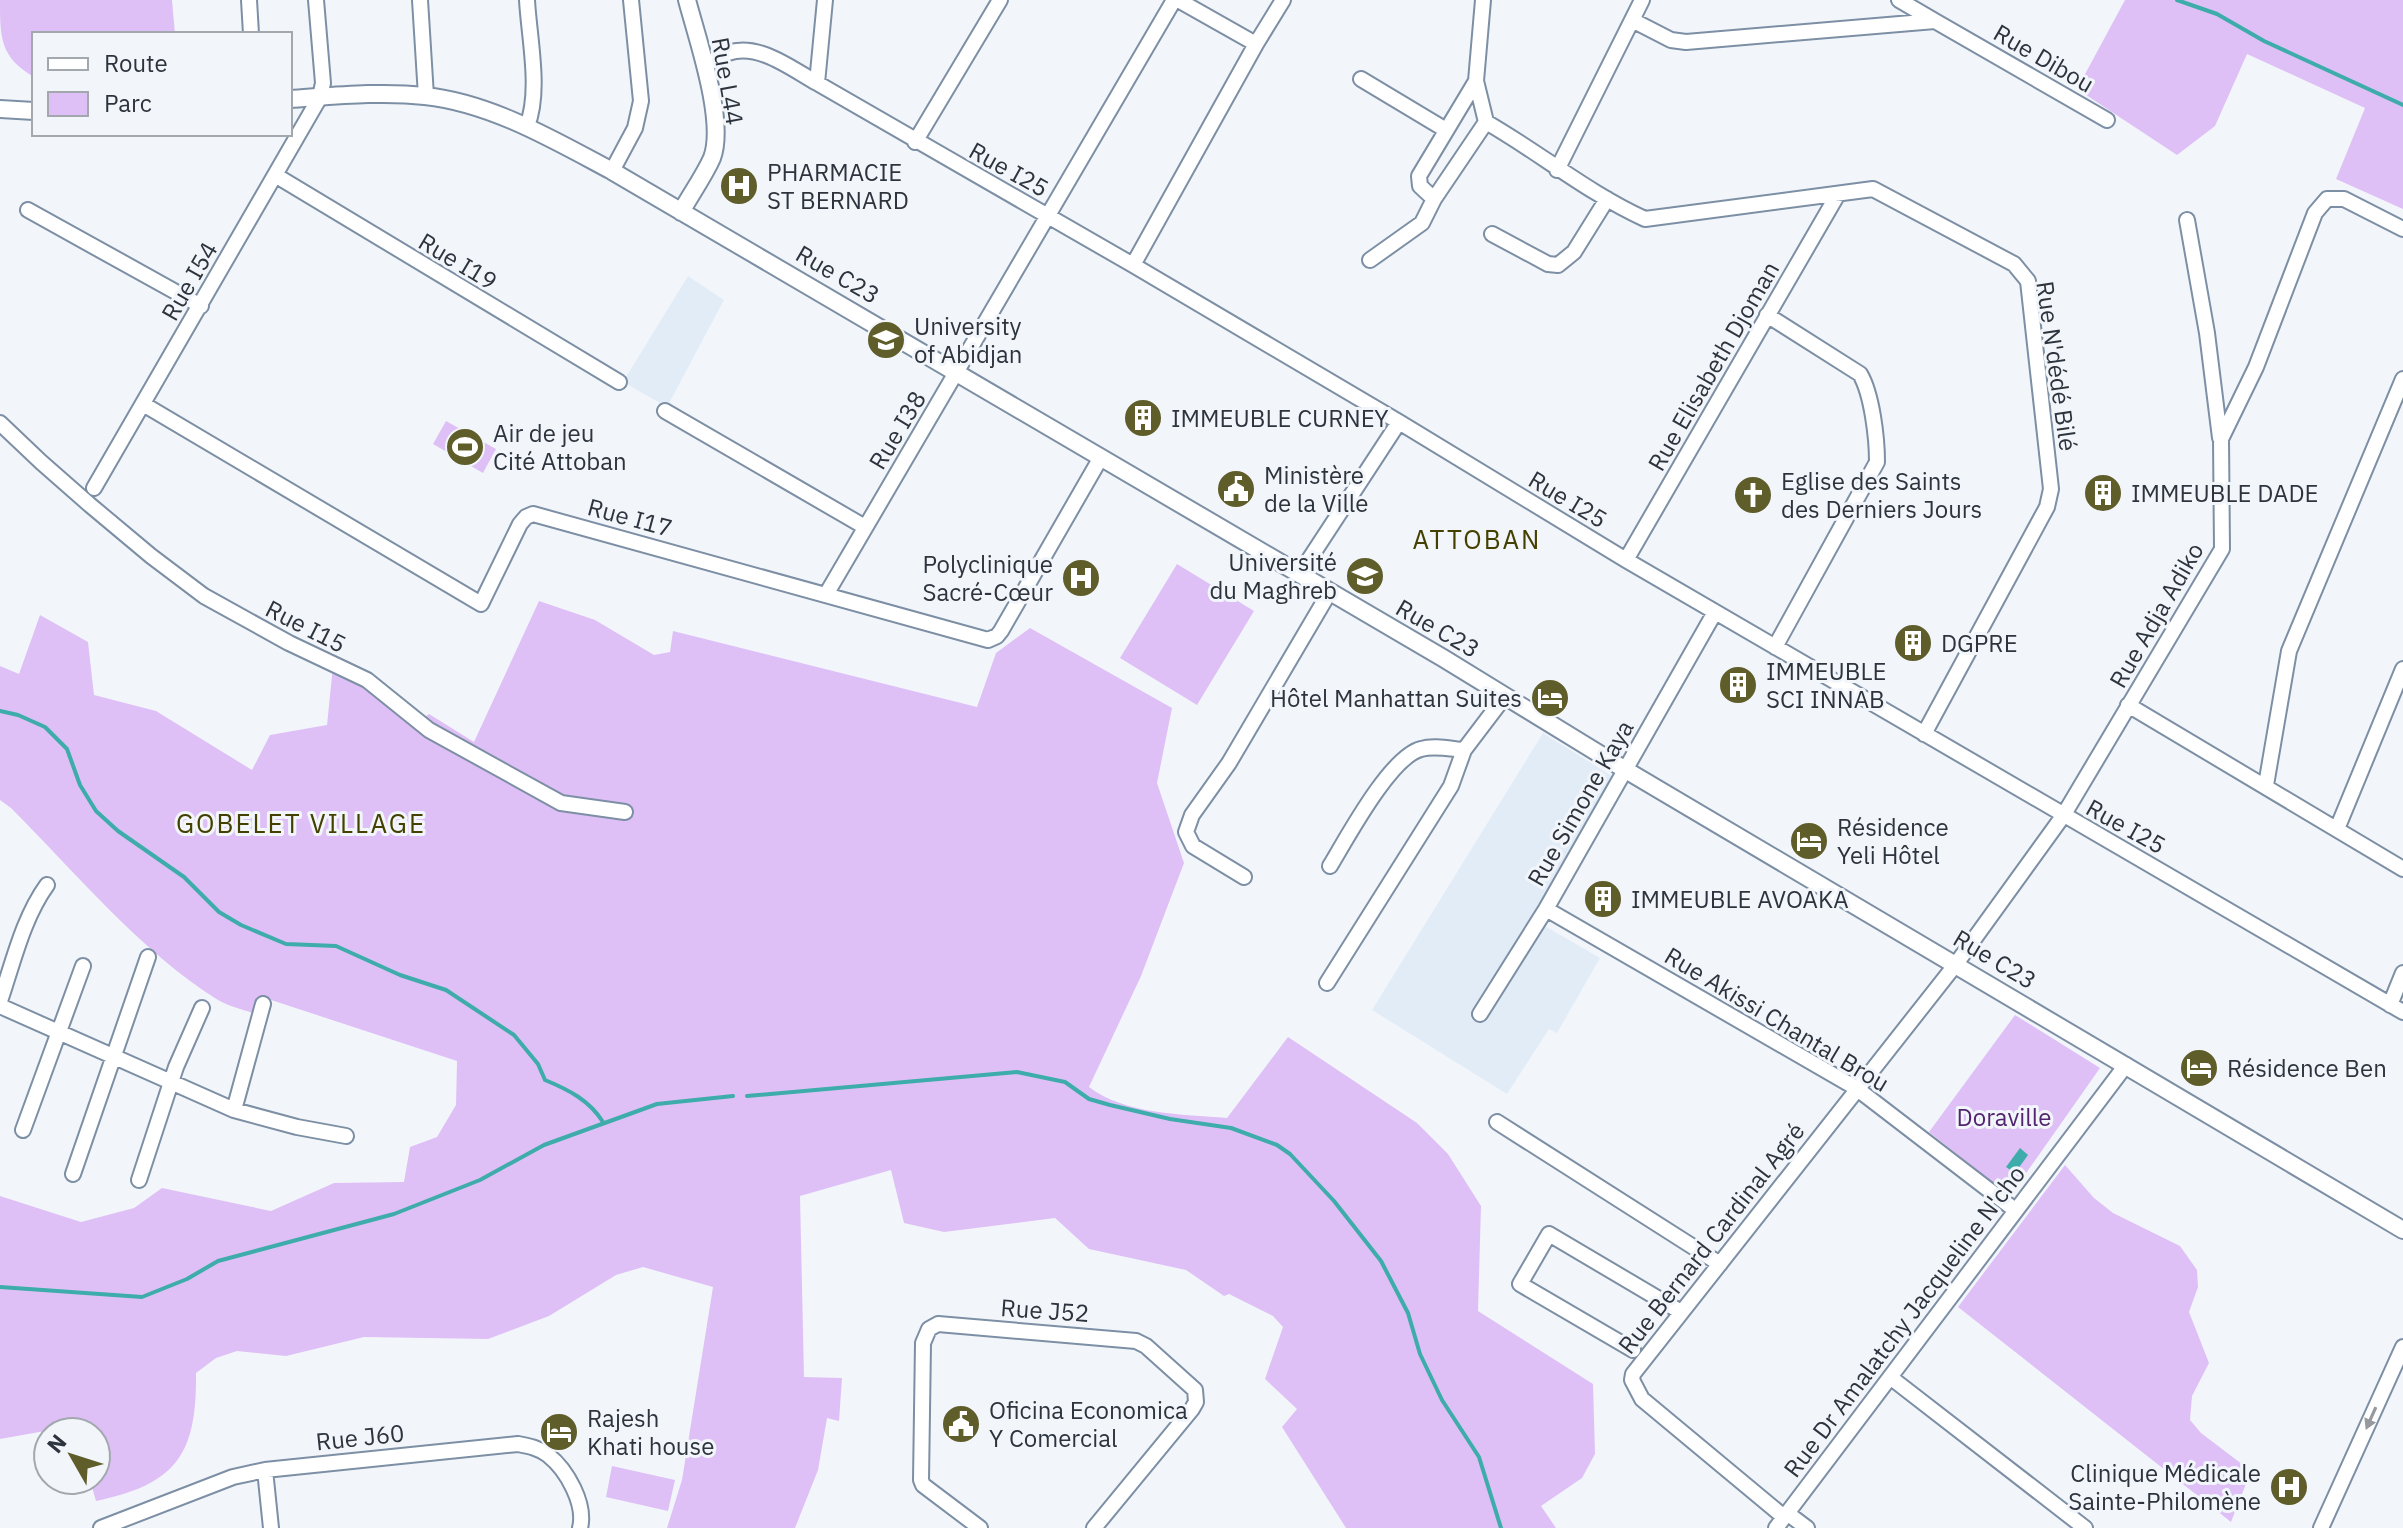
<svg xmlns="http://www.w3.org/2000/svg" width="2403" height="1528" font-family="'IBM Plex Sans',sans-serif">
<rect width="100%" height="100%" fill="#f2f6fb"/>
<path fill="#e2ecf7" d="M688,276L724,300L667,407L623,382Z
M1543,733L1612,776L1531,918L1600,958L1557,1033L1549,1029L1507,1094L1372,1010Z"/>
<path fill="#dec0f6" d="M0,0H172L175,34H34V77C0,57 0,38 0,0Z
M2125,0H2403V209L2336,179L2365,108L2247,54L2215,126L2177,155L2077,89Z
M446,421L496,449L483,473L433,444Z
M1177,564L1254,611L1197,705L1120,658Z
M539,601L595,620L654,655L670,652L673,631L977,707L996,653L1030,628L1172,708L1157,783L1184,863L1141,976L1089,1087C1126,1115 1182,1114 1227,1118L1288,1037L1417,1123L1448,1154L1481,1206L1478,1311L1593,1384L1595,1454L1582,1478L1541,1506L1556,1528H1346L1282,1427L1297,1409L1265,1379L1283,1327L1273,1316L1229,1294L1224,1296L1186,1270L1089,1249L1055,1218L944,1232L904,1223L891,1170L800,1196L804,1377L842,1378L839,1421L827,1418L818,1470L795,1528H667L682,1480L713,1287L643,1267L616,1275L549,1316L488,1339L364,1337L286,1356L237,1351L216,1358L196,1373C197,1455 176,1484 96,1501L90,1480H96V1432H79L75,1421L45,1431L0,1439V1196L81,1222L134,1208L162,1188L271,1211L334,1183L404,1182L410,1147L437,1137L456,1105L457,1061L262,997L253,1013C241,1009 228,1006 218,1000C142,953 74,871 11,808L0,800V666L19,674L40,615L88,642L94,695L156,711L252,770L270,735L327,725L333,666L415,724L429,714L474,742Z
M2015,1015L2100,1068L2010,1196L1929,1132Z
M2065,1165L2094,1198L2113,1213L2180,1246L2197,1270L2198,1287L2189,1312L2209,1363L2192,1396L2190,1420L2201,1433L2251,1471L2231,1522L1958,1307Z
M612,1466L675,1480L668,1511L606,1497Z"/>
<path fill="#3dacaa" d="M2020,1148L2028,1155L2015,1173L2006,1167Z"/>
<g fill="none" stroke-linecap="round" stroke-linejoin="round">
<path stroke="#3dacaa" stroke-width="4" d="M2177,0L2217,14L2264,41L2403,105
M0,711L18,715L45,727L67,749L80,785L96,811L118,831L184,877L219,912L241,925L286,944L336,946L400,975L446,990L514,1035L538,1064L545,1080C569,1090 589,1100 603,1122
M747,1096L1017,1072L1065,1082L1089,1099L1110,1105L1170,1119L1231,1128L1277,1145L1290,1154L1334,1201L1381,1261L1408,1313L1420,1354L1442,1400L1479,1457L1501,1528
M0,1287L142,1297L187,1279L218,1261L394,1214L480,1180L544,1145L657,1104L733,1096"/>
<defs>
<path id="minor" d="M249,0L251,34
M420,0L426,96
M527,0C529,38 541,91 527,126
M1178,0L1256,44
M1483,0L1476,81L1486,122C1540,153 1588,193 1645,219L1873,189L2014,264L2028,281L2051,489L2047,507L1924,734
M1899,0L1935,21
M1632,20L1671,40L1686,42L1935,21L2107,120
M705,66C712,61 720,55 728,53C758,42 792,69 817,83L1133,265L1399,422L1626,560L2403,1012
M1361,79L1446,130
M817,83L825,0
M915,142L1000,0
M1557,170L1642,0
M612,171L635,128L641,101L631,0
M275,175L619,382
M1434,199L1420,186L1419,176L1476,81
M28,210L201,306
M2187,220L2207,333L2220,438
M1492,234L1548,264L1558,265L1574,252L1607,199
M1370,260L1422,223L1434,199L1486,122
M1133,265L1256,44L1283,0
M1767,315L1860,374C1872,394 1877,438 1877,462L1775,647
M143,404L481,604L520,524L526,517L533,514L988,640L997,636L1001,631L1100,459
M665,411L865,527
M0,423L41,462L90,505L151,556L204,596L289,643L367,680L429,730L561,803L625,812
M94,488L320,97L323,83L316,0
M1626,560L1838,194
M1299,575L1399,422
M827,593L1174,0
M2128,705L2403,869
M2266,785L2289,651L2403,379
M2337,829L2403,669
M1330,866C1347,838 1390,757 1421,749C1434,745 1451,749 1464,750
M1244,877L1193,846L1186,832L1192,815L1229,763L1329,593
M1546,909L1856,1088L2015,1210
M1327,983L1451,786L1464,750L1505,696
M0,1001C13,963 23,918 47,885
M2390,1005L2403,973
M0,1006L234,1110L297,1127L346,1136
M1480,1014L1546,909L1715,612
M234,1110L263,1004
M1497,1122L1720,1264
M23,1130L83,966
M73,1174L148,957
M139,1180L176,1067L202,1008
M1633,1350L1520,1284L1549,1234L1681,1312
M1890,1377L2085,1528
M265,1470L271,1528
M1787,1513L1807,1528
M1784,1517L1642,1399L1632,1380L1633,1374L1956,964L2063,816L2222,549L2221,439L2256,367L2315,213L2327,199H2344L2403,229
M101,1528L233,1477L265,1470L518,1444C529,1446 539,1448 548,1455C567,1470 586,1504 580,1528
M980,1528L923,1485L921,1480L923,1343L929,1329L938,1324L1136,1341L1146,1346L1195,1390L1196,1402L1192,1409L1094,1528
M1776,1528L2126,1065
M2321,1528L2403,1347"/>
<path id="tertiary" d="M290,99C334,96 381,91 425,96C491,103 554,140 612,171L1443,658L1624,769L2403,1230
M0,109L34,111
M681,212C691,194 704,176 712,158C726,121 697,38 687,0"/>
</defs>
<use href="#minor" stroke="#7d8fa4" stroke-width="18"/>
<use href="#tertiary" stroke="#7d8fa4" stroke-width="20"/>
<use href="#minor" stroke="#fff" stroke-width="14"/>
<use href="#tertiary" stroke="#fff" stroke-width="16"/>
</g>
<defs><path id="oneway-solid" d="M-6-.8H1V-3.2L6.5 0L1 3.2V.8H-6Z" transform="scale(2)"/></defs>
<use fill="#969a9e" href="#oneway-solid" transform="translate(2371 1418) rotate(114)"/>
<defs>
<symbol id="hospital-disc" viewBox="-11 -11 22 22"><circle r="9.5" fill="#5f5d2a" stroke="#f2f6fb"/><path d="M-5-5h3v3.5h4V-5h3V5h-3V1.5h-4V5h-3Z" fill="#fff"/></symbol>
<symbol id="university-disc" viewBox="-11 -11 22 22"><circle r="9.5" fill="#5f5d2a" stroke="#f2f6fb"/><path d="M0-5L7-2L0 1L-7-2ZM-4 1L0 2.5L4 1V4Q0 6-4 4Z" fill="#fff"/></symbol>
<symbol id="building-disc" viewBox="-11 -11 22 22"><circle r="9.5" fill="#5f5d2a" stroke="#f2f6fb"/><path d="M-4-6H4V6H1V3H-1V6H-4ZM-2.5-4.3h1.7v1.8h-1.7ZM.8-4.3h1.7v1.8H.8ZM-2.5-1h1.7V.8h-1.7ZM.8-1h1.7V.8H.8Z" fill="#fff"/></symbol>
<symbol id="stadium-disc" viewBox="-11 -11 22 22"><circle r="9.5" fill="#5f5d2a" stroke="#f2f6fb"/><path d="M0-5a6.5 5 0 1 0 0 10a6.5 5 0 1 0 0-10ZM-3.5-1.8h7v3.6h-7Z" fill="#fff"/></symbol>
<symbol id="civic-disc" viewBox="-11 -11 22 22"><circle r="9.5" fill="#5f5d2a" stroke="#f2f6fb"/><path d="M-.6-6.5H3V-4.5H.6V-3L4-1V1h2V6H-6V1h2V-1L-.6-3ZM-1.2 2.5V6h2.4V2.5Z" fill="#fff"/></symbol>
<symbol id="church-disc" viewBox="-11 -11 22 22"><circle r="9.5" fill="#5f5d2a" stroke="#f2f6fb"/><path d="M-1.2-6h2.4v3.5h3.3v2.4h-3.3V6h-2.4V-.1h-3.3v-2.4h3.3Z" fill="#fff"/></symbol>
<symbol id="hotel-disc" viewBox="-11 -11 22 22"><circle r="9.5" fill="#5f5d2a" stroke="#f2f6fb"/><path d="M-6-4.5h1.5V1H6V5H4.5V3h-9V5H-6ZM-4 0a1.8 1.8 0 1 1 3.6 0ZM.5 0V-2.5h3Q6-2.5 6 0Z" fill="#fff"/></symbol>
</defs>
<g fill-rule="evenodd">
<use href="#hospital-disc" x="717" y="164" width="44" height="44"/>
<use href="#university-disc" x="864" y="318" width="44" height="44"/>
<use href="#building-disc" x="1121" y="396" width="44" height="44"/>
<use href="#stadium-disc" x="443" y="425" width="44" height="44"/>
<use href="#civic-disc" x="1214" y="467" width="44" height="44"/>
<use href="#building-disc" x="2081" y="471" width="44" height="44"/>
<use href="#church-disc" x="1731" y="473" width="44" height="44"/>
<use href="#university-disc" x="1343" y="554" width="44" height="44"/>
<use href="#hospital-disc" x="1059" y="556" width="44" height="44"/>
<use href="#building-disc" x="1891" y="621" width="44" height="44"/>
<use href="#building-disc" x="1716" y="663" width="44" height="44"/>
<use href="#hotel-disc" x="1528" y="676" width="44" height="44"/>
<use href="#hotel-disc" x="1787" y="819" width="44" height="44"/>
<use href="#building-disc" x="1581" y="877" width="44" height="44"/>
<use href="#hotel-disc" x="2177" y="1046" width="44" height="44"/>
<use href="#civic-disc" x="939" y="1402" width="44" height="44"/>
<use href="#hotel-disc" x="537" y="1410" width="44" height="44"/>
<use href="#hospital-disc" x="2267" y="1465" width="44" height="44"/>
</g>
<g text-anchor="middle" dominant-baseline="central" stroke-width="6" stroke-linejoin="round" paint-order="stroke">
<g font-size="24" fill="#2d343d" stroke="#f2f6fb">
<text transform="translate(2044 58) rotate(30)">Rue Dibou</text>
<text transform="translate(728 81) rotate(80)">Rue L44</text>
<text transform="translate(1009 169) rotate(29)">Rue I25</text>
<text transform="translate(458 261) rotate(31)">Rue I19</text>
<text transform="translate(838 274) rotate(30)">Rue C23</text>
<text transform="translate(189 281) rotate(-60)">Rue I54</text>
<text transform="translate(1713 366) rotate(-60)">Rue Elisabeth Djoman</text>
<text transform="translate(2057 366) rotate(82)">Rue N'dédé Bilé</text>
<text transform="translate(897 430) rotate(-59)">Rue I38</text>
<text transform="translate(1568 499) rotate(31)">Rue I25</text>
<text transform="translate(630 517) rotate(15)">Rue I17</text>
<text transform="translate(2156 615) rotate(-60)">Rue Adja Adiko</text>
<text transform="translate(306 626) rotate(27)">Rue I15</text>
<text transform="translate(1438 628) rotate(30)">Rue C23</text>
<text transform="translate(1580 803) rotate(-60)">Rue Simone Kaya</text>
<text transform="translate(2126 826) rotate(29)">Rue I25</text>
<text transform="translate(1995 959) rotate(31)">Rue C23</text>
<text transform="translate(1777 1019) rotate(31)">Rue Akissi Chantal Brou</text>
<text transform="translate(1711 1238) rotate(-52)">Rue Bernard Cardinal Agré</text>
<text transform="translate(1045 1310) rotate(4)">Rue J52</text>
<text transform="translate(1904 1321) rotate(-53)">Rue Dr Amalatchy Jacqueline N'cho</text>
<text transform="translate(360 1437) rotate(-6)">Rue J60</text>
</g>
<g font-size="24" fill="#2d343d" stroke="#f2f6fb" text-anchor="start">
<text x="767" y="172">PHARMACIE<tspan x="767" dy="28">ST BERNARD</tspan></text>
<text x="914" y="326">University<tspan x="914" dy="28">of Abidjan</tspan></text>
<text x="1171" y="418">IMMEUBLE CURNEY</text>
<text x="493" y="433">Air de jeu<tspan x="493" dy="28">Cité Attoban</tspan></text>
<text x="1264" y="475">Ministère<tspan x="1264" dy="28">de la Ville</tspan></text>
<text x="1781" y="481">Eglise des Saints<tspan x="1781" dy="28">des Derniers Jours</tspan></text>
<text x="2131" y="493">IMMEUBLE DADE</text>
<text x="1337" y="562" text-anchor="end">Université<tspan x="1337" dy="28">du Maghreb</tspan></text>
<text x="1053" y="564" text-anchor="end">Polyclinique<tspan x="1053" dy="28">Sacré-Cœur</tspan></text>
<text x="1941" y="643">DGPRE</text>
<text x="1766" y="671">IMMEUBLE<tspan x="1766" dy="28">SCI INNAB</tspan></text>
<text x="1522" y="698" text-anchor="end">Hôtel Manhattan Suites</text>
<text x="1837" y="827">Résidence<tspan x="1837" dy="28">Yeli Hôtel</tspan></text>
<text x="1631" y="899">IMMEUBLE AVOAKA</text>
<text x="2227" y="1068">Résidence Ben</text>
<text x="989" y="1410">Oficina Economica<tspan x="989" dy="28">Y Comercial</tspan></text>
<text x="587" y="1418">Rajesh<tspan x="587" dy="28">Khati house</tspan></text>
<text x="2261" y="1473" text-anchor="end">Clinique Médicale<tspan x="2261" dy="28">Sainte-Philomène</tspan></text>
</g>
<g font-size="24" fill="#532571" stroke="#f2f6fb">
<text x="2004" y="1117">Doraville</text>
</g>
<g font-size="26" letter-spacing="2" fill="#444100" stroke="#f2f6fb">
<text x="1477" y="539">ATTOBAN</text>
<text x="301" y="823">GOBELET VILLAGE</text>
</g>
</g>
<rect x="32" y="32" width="260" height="104" fill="#f2f6fb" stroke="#a3a8af" stroke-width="2"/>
<rect x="48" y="58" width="40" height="12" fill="#ffffff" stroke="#a3a8af" stroke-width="2"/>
<text x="104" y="72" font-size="24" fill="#2d343d">Route</text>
<rect x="48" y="92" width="40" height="24" fill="#dec0f6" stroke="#a3a8af" stroke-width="2"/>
<text x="104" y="112" font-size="24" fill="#2d343d">Parc</text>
<g transform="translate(72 1456) rotate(309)"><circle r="38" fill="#f2f6fb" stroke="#a3a8af" stroke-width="2"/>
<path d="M0-6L14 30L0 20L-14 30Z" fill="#5f5d2a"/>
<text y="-12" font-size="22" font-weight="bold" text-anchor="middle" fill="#2d343d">N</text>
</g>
</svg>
